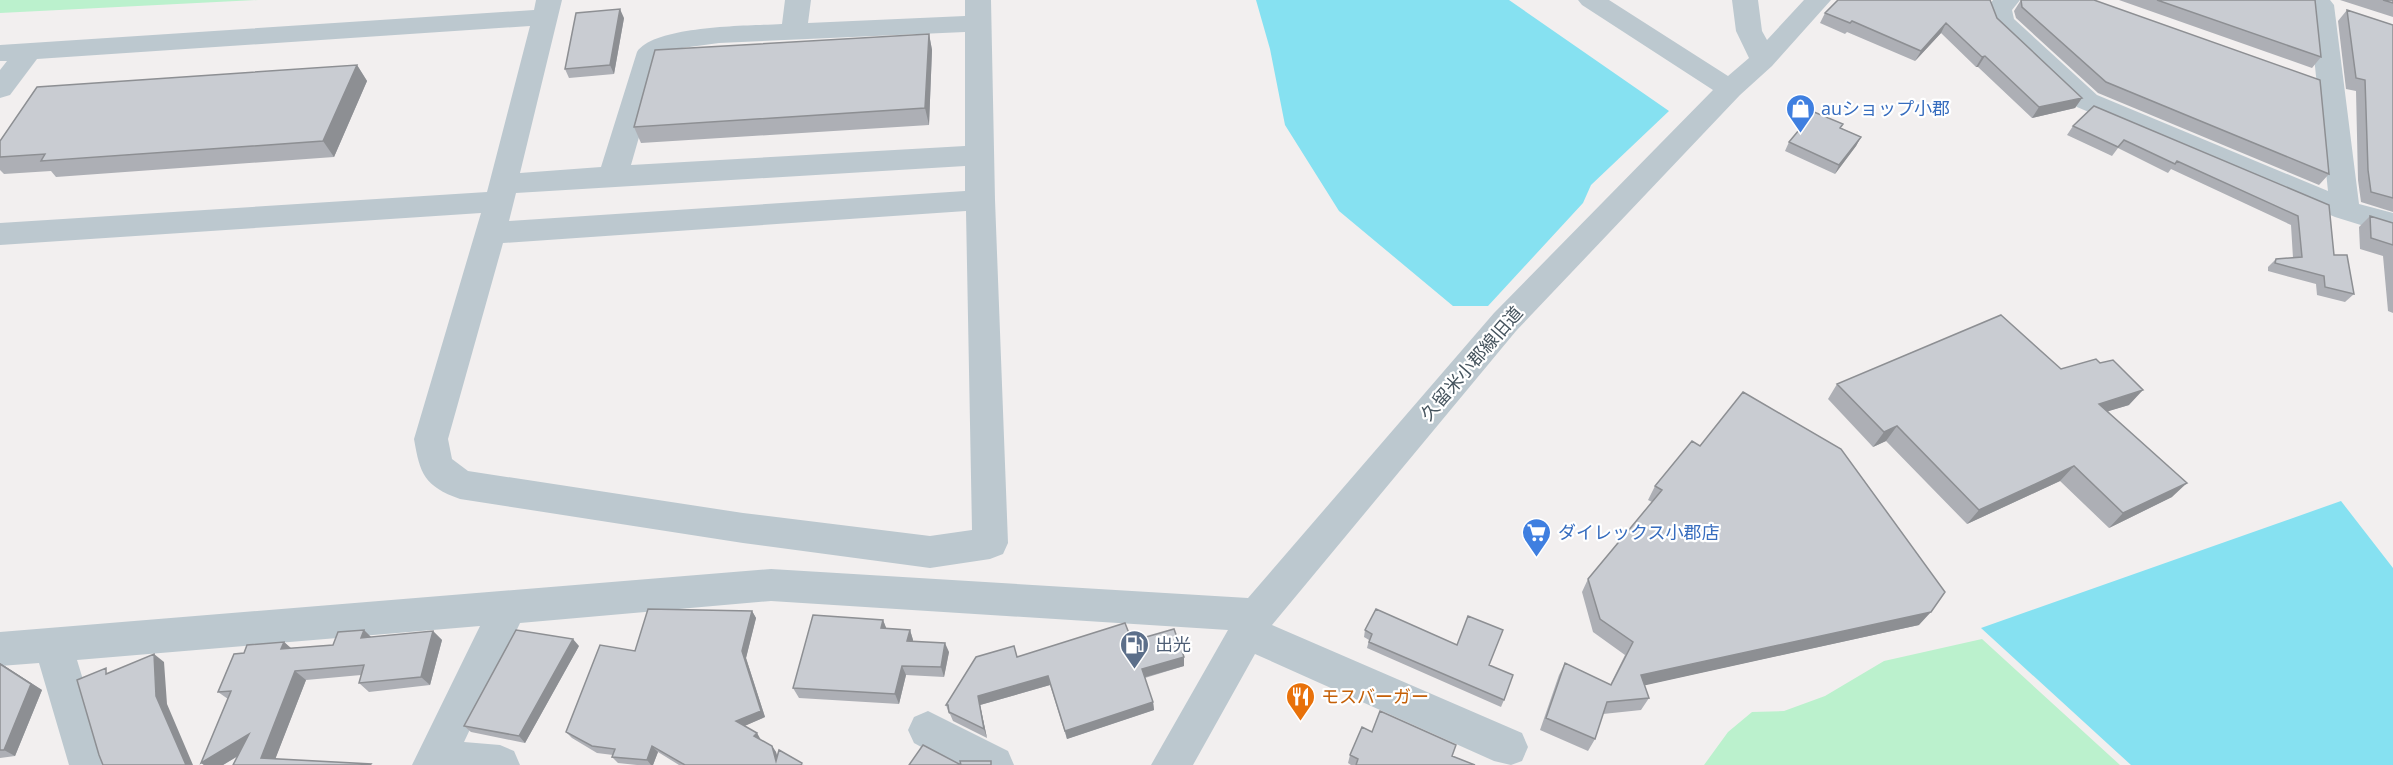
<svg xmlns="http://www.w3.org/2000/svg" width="2393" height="765" font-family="'Open Sans','Noto Sans JP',sans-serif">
<rect width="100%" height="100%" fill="#f2efef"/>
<path fill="#bbf1cd" d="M0,0H258L0,13Z
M1982,639L2120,765H1704L1728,732L1752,712L1784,711L1825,696L1884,661Z"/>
<path fill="#86e1f1" d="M1256,0H1509L1669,111L1591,185L1583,203L1488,306H1453L1339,211L1285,125L1270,49Z
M2341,501L2393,568V765H2131L1981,628Z"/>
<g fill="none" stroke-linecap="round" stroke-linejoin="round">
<path fill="#bcc8cf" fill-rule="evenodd" d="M536,0H562L520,173L601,167L637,52C655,25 750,26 782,24L785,0H811L808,23L965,16V0H991L995,200L1008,543L1003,554L990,559L930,568L743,543L460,499C424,486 420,474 414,439L481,213L0,245V223L487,192L530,26L37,59L10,95L0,98V70L7,61H0V45L534,10ZM965,32V146L631,165L662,57L682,48L719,43ZM965,166V191L509,221L516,193ZM966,211L972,530L930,536L743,513L468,471L452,459L448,439L503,243Z
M1578,0H1609L1728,76L1749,58L1736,31L1732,0H1758L1762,31L1767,40L1804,0H1831L1772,66L1740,95L1516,331L1272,625L1522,733L1528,747L1522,761L1511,765L1494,761L1255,654L1193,765H1151L1228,630L771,601L520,623L464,742L500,745L514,751L520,765H412L480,626L77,660L109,765H69L39,663L0,666V632L771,569L1248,598L1494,313L1713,90L1582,5Z
M1993,0H2020L2012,10L2014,19L2097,95L2328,191L2309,9L2300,5L2296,0H2330L2334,5L2359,204L2393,213V235L2335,217L2077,107L1993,28L1986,9Z
M928,711L1008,751L1014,765H954L914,743L908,730L914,717Z"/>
</g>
<path fill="#adafb5" d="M2021,0L2329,174L2319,185L2098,93L2016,18L2014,11Z
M2119,0H2315L2321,57L2312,68Z
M2340,0H2393V17Z
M2347,10L2393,25V212L2361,202L2358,180L2356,91L2346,89L2338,21Z
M1825,13L1997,18L2082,98L2075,108L2032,118L1978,67H1976L1941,33L1915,61L1847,32L1845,34L1820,23Z
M624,18L614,74L569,78L565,69Z
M929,34L932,50L929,125L641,143L634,127Z
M357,65L367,81L334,157L56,177L51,171L4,174L0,170V141Z
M2094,106L2329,205L2334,255L2354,294L2345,302L2317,295L2316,284L2268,271V267L2276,259L2293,258L2291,225L2171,169L2168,173L2118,148L2112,156L2067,135L2073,126Z
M1841,128L1861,137L1856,146L1835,174L1785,151L1789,142Z
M2370,216L2393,223V313L2388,311L2383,256L2360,249L2359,227Z
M2061,369L2129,405L2108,411L2172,497L2109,528L2060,481L1967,524L1886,441L1873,447L1828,399L1837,384Z
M1655,486L1919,625L1644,685L1649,698L1641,710L1603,714L1595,739L1588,751L1540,730L1559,675L1565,663L1610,685L1625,655L1593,632L1582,592L1588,579L1652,502L1648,500Z
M752,611L756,618L746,658L765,717L744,726L757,733L760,740L772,746L776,752L777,757L804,765H679L658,752L653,765H637L618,763L612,757L613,755L597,753L572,738L566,732L635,651Z
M883,620L886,628L910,630L913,640V641L949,652L944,677L906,675L899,704L799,698L793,688Z
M364,630L371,637L433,631L442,640L430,685L369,692L359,683L361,675L306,680L275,759L372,765H233L238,756L223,765H204L201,763L228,699L218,692L234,654L244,653L247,645L284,642L291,648L333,645L338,632Z
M1365,630L1457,645L1489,665L1504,700L1501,707L1367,648L1369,640L1364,637Z
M1132,641L1184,666L1145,678L1153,702L1154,710L1067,739L1050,685L980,705L987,738L953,721L950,714H949L946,705L1017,657Z
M579,646L525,743L471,732L464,726Z
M0,663L42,690L15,756L0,758Z
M1372,732L1452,756L1475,765H1351L1348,763L1350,755Z"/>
<path fill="#8d8f93" d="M620,9L624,18L614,74L610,65Z
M1946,23L1941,33L1915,61L1921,51Z
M929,34L932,50L929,125L925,108Z
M1985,56L1978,67H1976L1982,57Z
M357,65L367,81L334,157L323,141Z
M2082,98L2075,108L2032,118L2039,107Z
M1861,137L1856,146L1835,174L1839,165Z
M2143,390L2129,405L2086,418L2099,404Z
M1897,426L1886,441L1873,447L1884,432Z
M2074,466L2060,481L1967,524L1979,510Z
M2187,483L2172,497L2109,528L2123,513Z
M752,611L756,618L746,658L765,717L740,728L736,721L742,651Z
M1931,612L1919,625L1633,688L1641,675Z
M883,620L887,630L881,628Z
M364,630L373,639L361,638Z
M910,630L913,640L911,651L907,641Z
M433,631L442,640L430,685L421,677Z
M573,639L579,646L525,743L519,736Z
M284,642L294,651L281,649Z
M945,643L949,652L944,677L941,667Z
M154,654L164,662L167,704L193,765H186L156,696Z
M1184,657V666L1142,678V669Z
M0,663L42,690L15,756L4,750Z
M902,666L906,675L899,704L895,694Z
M295,671L306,680L273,765L261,758Z
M1048,676L1050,685L980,705L987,738L984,729L978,696Z
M1153,702L1154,710L1067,739L1065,731Z
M757,733L761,740L758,743L754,736Z
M249,734L261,742L223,765H204L201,763Z
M652,746L658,752L653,765H651L647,760Z
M772,746L776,752L780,765L776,761Z"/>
<path fill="#c9ccd2" stroke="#8d8f93" stroke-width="1.5" d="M1838,0H1990L1997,18L2082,98L2039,107L1985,56L1982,57L1946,23L1921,51L1852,21L1850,23L1825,13Z
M2021,0H2094L2320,80L2329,174L2106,82L2022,7Z
M2157,0H2315L2321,57Z
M2383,0H2393V3Z
M620,9L610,65L565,69L576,13Z
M2347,10L2393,25V198L2371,192L2368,170L2365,80L2356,78Z
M929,34L925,108L634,127L655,50Z
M357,65L323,141L41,161L45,154L0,157V141L37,87Z
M2094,106L2329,205L2334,255H2347L2354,294L2325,287L2324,276L2275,263L2276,259L2302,257L2298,216L2177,161L2175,164L2124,140L2118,147L2073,126Z
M1814,112L1843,124L1840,128L1861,137L1839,165L1789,142Z
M2370,216L2393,223V245L2371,238Z
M2001,315L2061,369L2096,359L2100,363L2113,360L2143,390L2099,404L2187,483L2123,513L2074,466L1979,510L1897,426L1884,432L1837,384Z
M1743,392L1841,449L1945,592L1931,612L1641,675L1649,698L1607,702L1595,739L1546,718L1565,663L1611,685L1633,642L1600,619L1588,579L1662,490L1655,486L1692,441L1700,446Z
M648,609L752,611L742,651L761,711L736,721L757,733L754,736L772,746L776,761L779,750L802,763L801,765H685L652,746L647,760L612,757L615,749L592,746L566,732L600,645L635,651Z
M1376,609L1457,645L1468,616L1503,630L1489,665L1513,675L1504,700L1369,642L1372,634L1365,630Z
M813,615L883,620L881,628L910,630L907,641L945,643L941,667L902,666L895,694L793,688Z
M1125,623L1132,641L1174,629L1184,657L1142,669L1153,702L1065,731L1048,676L978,696L984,729L949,712L948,705H946L976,657L1014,646L1017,657Z
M364,630L361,638L433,631L421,677L359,683L364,665L295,671L261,758L371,764L370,765H233L249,734L201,763L231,691L218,692L234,654L244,653L247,645L284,642L281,649L333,645L338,632Z
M516,630L573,639L519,736L464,726Z
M154,654L156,696L186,765H103L99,755L77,680L106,668V674Z
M0,664L31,684L4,750H0Z
M1380,711L1456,745L1452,756L1475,765H1356L1358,759L1350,755L1362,727L1372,732Z
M923,745L961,765H909Z
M960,761H991V765H961Z"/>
<defs>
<symbol id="shop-pin" viewBox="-11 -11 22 30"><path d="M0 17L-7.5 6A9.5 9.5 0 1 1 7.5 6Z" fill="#3f7fe0" stroke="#fff"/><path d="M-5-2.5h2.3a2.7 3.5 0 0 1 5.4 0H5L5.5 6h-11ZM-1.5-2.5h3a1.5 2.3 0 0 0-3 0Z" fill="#fff"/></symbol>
<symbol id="supermarket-pin" viewBox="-11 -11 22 30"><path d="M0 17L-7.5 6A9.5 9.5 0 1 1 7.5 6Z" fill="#3f7fe0" stroke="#fff"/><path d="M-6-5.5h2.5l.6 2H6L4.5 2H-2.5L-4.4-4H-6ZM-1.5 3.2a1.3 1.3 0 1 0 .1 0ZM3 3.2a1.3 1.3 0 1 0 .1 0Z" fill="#fff"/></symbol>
<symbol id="fuel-pin" viewBox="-11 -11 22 30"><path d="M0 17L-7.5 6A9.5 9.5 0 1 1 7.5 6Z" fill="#5c6f8a" stroke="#fff"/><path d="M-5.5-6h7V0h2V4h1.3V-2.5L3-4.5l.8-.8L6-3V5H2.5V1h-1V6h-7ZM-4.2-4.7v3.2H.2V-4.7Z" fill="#fff"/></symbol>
<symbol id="restaurant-pin" viewBox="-11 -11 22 30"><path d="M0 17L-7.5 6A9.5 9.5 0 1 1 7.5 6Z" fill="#e8710a" stroke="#fff"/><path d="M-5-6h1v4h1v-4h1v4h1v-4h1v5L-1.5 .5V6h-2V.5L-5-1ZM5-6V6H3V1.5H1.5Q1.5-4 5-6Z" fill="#fff"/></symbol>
</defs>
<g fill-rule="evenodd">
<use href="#shop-pin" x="1784" y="92" width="33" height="45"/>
<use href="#supermarket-pin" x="1520" y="516" width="33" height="45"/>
<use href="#fuel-pin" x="1118" y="628" width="33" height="45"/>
<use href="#restaurant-pin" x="1284" y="680" width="33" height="45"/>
</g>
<g text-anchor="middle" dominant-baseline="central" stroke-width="4.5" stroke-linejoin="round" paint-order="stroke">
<g font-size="18" fill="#366cbe" stroke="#fff" text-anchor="start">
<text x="1821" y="108">auショップ小郡</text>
<text x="1558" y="532">ダイレックス小郡店</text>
</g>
<g font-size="18" fill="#46545e" stroke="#fff">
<text transform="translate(1471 363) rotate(-49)">久留米小郡線旧道</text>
</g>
<g font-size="18" fill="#4e5e75" stroke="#fff" text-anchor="start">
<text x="1155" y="644">出光</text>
</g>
<g font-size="18" fill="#c56008" stroke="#fff" text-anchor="start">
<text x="1321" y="696">モスバーガー</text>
</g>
</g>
</svg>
